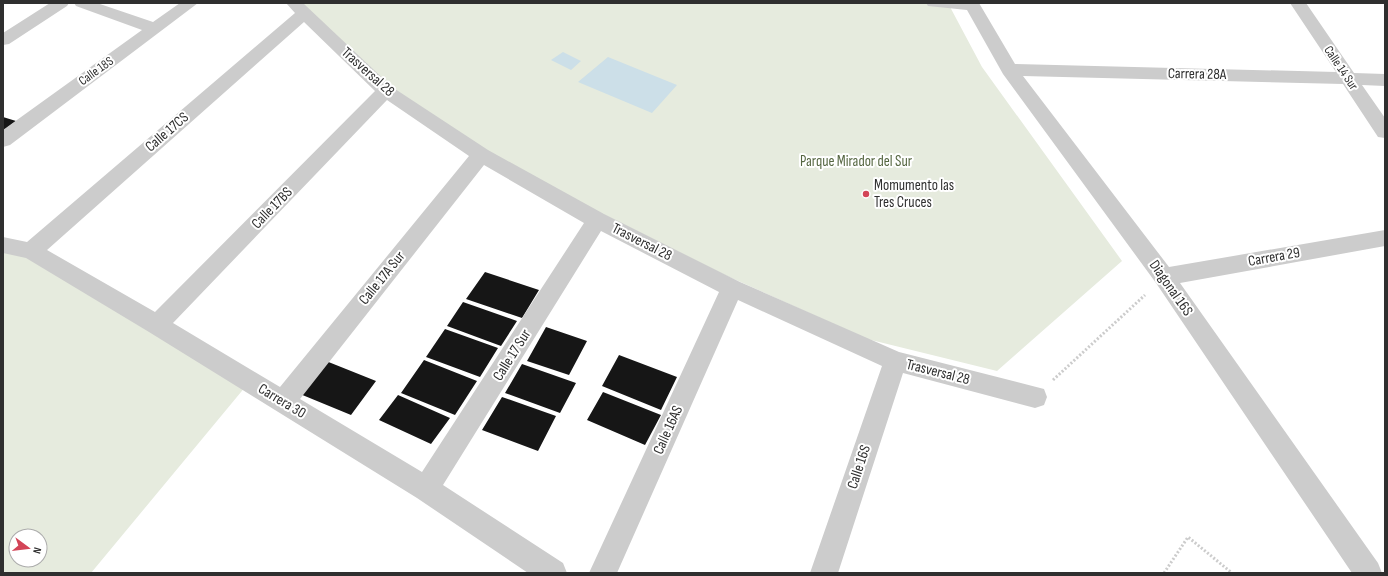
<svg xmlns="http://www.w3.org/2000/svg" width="1388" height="576" font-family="'Sofia Sans Condensed',sans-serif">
<rect width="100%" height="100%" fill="#fff"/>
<path fill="#e6ebde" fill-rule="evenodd" d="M301,3H917L949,5L982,67L1122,261L997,371L867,339L716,271L589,208L479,147L389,86Z
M3,248L23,253L246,386L91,573H3ZM16,536H40V560H16Z"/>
<path fill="#ccdfe8" d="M563,52L581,61L571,70L551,60Z
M608,57L677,85L652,113L578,82Z"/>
<path fill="#161616" d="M3,117L16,121L3,131Z
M485,272L539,290L522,318L466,299Z
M463,302L517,321L501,346L447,326Z
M546,327L587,341L569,375L527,361Z
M445,329L498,348L480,377L426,357Z
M619,355L677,377L661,410L602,386Z
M424,360L477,381L455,415L401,393Z
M326,361L376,381L351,415L300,394Z
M522,364L576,383L560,413L505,393Z
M603,392L661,415L645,445L587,420Z
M398,395L450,418L431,444L379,420Z
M502,397L556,416L538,451L482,430Z"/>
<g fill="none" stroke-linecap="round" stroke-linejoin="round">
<path stroke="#ccc" stroke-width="3" stroke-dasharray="2 2" stroke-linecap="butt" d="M1053,380L1145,295
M1164,573L1188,537L1232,573"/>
<path fill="#ccc" fill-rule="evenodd" d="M50,3H69L67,6L9,44L3,45V33Z
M74,3H97L153,22L180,3H198L10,145L3,147V130L142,30L76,6Z
M286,3H303L392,87L488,150L604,214L740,282L899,352L1044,389L1047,397L1044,405L1035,408L903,373L838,573H810L882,366L738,300L617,573H589L719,292L601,231L443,485L563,563L567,573H528L417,498L149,332L26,258L3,253V237L27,242L295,13ZM304,22L375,91L155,312L47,250ZM387,100L469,156L280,387L173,323ZM484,165L584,223L422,472L300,399Z
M926,3H979L1015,64L1336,72L1290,3H1306L1354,73L1385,74V86L1362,85L1385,118V138L1378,137L1343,84L1023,76L1169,267L1385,230V246L1180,283L1378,563L1382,573H1352L1156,283L1003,74L967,10L928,6Z"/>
</g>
<circle fill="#d34457" stroke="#fff" stroke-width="1.5" cx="866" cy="194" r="4"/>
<g text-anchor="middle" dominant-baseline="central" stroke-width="4" stroke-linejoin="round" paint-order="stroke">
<g font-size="13" fill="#2f2f2f" stroke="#fff">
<text transform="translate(1341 68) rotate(56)">Calle 14 Sur</text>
<text transform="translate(96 71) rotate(-36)">Calle 18S</text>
</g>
<g font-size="15" fill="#2f2f2f" stroke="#fff">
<text transform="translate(368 72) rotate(42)">Trasversal 28</text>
<text transform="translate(1197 74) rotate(1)">Carrera 28A</text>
<text transform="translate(167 132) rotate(-41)">Calle 17CS</text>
<text transform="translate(272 208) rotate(-46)">Calle 17BS</text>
<text transform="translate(642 242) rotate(27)">Trasversal 28</text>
<text transform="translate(1274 257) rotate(-10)">Carrera 29</text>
<text transform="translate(382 278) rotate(-51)">Calle 17A Sur</text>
<text transform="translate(1171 288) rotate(55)">Diagonal 16S</text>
<text transform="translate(512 355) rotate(-58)">Calle 17 Sur</text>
<text transform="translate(938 372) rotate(14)">Trasversal 28</text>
<text transform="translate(282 401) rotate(31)">Carrera 30</text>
<text transform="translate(668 430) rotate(-66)">Calle 16AS</text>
<text transform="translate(859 467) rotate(-72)">Calle 16S</text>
</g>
<g font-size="15" fill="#556641" stroke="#fff">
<text x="856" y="161">Parque Mirador del Sur</text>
</g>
<g font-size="15" fill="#2f2f2f" stroke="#fff" text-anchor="start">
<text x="874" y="185">Momumento las<tspan x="874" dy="17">Tres Cruces</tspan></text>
</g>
</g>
<rect width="1388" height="576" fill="none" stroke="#2f2f2f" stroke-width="8"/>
<g transform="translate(28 548) rotate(105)"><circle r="19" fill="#ffffff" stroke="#acacac"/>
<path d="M0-3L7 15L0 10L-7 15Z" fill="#d34457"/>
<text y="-6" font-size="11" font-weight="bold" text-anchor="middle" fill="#2f2f2f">N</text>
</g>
</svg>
